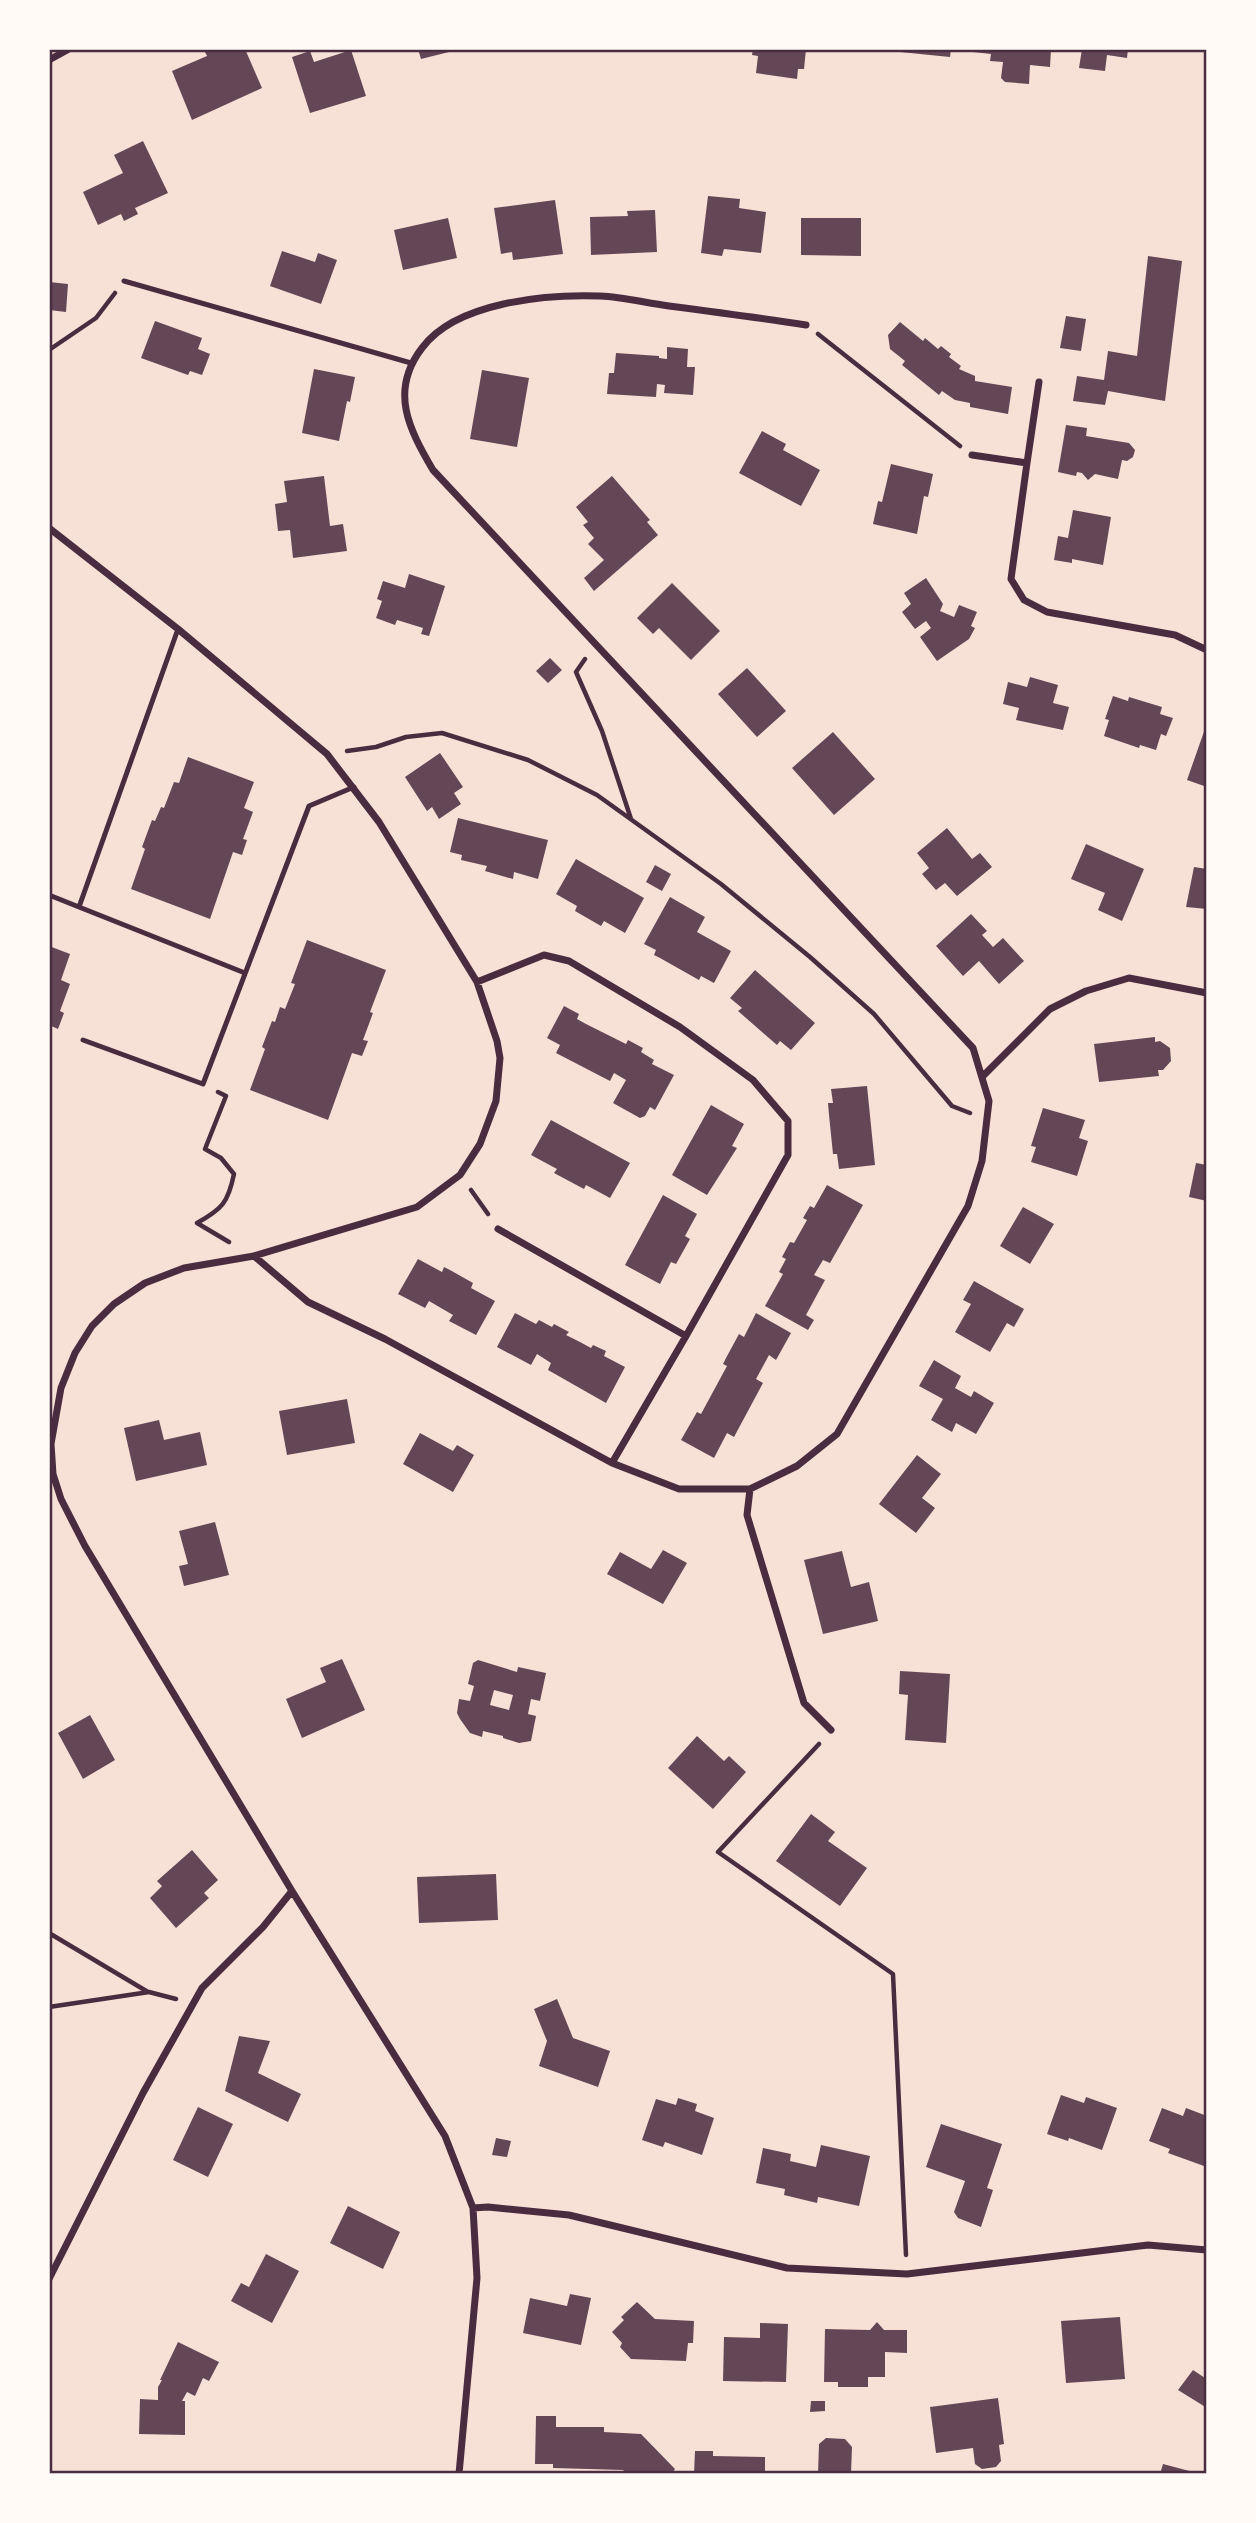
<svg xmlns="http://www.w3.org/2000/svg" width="1256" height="2523" font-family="'Fira Sans Condensed',sans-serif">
<rect width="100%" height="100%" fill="#f7e1d7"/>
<path fill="#644757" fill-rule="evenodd" d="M211,49H245L262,88L192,120L172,71L207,56L205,52Z
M418,49H457V50L421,59Z
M753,49H806L804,69H798L797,79L756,73L758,56L752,55Z
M890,49H951L950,57L890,51Z
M973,49H1051L1050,67L1030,65L1029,84L1005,82L1001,78L1003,62L990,61L991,54L973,52Z
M1082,49H1128L1127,58L1107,55L1105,71L1079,68Z
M351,50L366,96L310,113L292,57L310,51L314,62Z
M143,141L168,193L135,208L138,214L124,221L121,214L98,225L83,192L123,173L114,155Z
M708,196L740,199L739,208L766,212L761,253L724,249L722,256L701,253Z
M555,200L563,254L513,260L512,252L501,254L494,208Z
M655,210L657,252L591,255L590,217L628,216L627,211Z
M448,218L457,258L403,270L394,230Z
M801,218H861V256L801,255Z
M282,251L315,262L318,253L337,260L321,304L270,286Z
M1148,256L1182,261L1165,401L1108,391L1105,405L1073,401L1077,376L1104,380L1108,351L1137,356Z
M49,282L68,284L66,312L49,310Z
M1066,316L1086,319L1081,351L1060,348Z
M155,321L202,338L198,349L210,354L202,375L190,371L188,375L141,358Z
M900,322L923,341L925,338L938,349L941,346L951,354L949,357L961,366L959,369L975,376V381L1012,387L1008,414L970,407V403L955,400L942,391L939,395L902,365L905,361L890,349L888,335Z
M667,347L688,349L687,367H695L693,395L664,393L665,385L657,384L656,397L607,394L609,373H614L616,353L659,356V358L667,359Z
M314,369L355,377L350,402L347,401L339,441L302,433Z
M482,370L529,378L517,447L470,439Z
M1066,425L1087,428L1086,436L1129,443L1135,450L1133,457L1127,461L1122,460L1118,479L1095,474L1088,480L1082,473L1077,472L1076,476L1058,472Z
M762,431L786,444L783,450L820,470L801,506L739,473Z
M891,464L933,474L928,497L924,496L917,534L873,524L878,501L882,502Z
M324,476L330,526L343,524L347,551L293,558L290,530L278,531L275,504L287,502L284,481Z
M612,476L650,520L647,522L658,535L594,591L584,578L604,560L588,544L594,538L583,525L588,522L576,507Z
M1073,510L1111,517L1103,565L1072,559V563L1054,560L1058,536L1068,538Z
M409,574L445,586L429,636L421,634L423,628L397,620L395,625L376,618L382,601L377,599L383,581L405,588Z
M926,578L943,604L940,611L954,617L959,605L977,612L971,626L975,628L969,639L937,661L920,637L931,628L926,621L915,629L902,612L911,604L904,593Z
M672,583L720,631L691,660L659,628L653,634L637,618Z
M550,658L562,670L548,683L536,671Z
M747,668L786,711L757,737L718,694Z
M1030,677L1058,685L1053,703L1069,707L1063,730L1016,720L1019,708L1003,704L1008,682L1027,687Z
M1113,696L1128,701L1129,697L1162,707L1160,714L1173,718L1166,736L1161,734L1156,750L1140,745L1139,748L1104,736L1109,720L1105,719Z
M1207,723V787L1187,780Z
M833,732L875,779L834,815L792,768Z
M440,753L463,787L454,793L461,804L439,819L432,807L427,811L405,777Z
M188,757L254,782L244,808L253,812L243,839L247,840L242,855L233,852L210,919L131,889L145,849L142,847L152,820L155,821L161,807L164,808L174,782L179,783Z
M458,818L548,840L538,879L514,872L513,879L485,871L487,866L461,860L462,855L450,852Z
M947,828L972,859L980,853L992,867L957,896L945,883L936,890L922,874L929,868L917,853Z
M1086,844L1144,869L1122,921L1098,910L1105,893L1071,879Z
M576,859L644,898L625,933L604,921L601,926L575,911L577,906L556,894Z
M655,865L671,874L662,891L646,882Z
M1194,867L1207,869V909L1186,907Z
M670,897L705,917L697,932L731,951L714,983L701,976L699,980L660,958L654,955L656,950L644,944Z
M971,914L987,931L982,935L993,947L1003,938L1024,961L999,984L979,961L963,976L936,946Z
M307,940L386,970L370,1012L373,1013L363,1040L368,1041L362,1056L352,1053L328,1120L250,1090L265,1049L262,1047L272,1021L275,1022L280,1007L285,1009L295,984L291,983Z
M49,946L70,954L61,980L70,984L60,1011L64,1013L58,1029L49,1025Z
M755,970L815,1023L791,1050L780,1041L777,1045L738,1011L742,1008L730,998Z
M564,1006L579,1014L577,1019L586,1024L626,1044L628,1040L643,1048L641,1052L654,1060L652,1064L674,1075L655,1110L650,1107L645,1116L640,1118L613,1103L626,1080L614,1073L610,1081L556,1053L560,1045L547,1038Z
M1155,1037V1042L1160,1041L1170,1048L1171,1061L1163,1070H1158L1159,1076L1099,1082L1094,1044Z
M867,1086L875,1165L839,1169L837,1154H833L829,1115L828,1103H833L831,1089Z
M711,1105L744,1124L732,1146L737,1148L707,1195L672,1175Z
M1043,1108L1085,1120L1079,1138L1088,1141L1077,1176L1031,1162L1036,1147L1031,1146Z
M551,1120L630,1163L610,1198L586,1185L584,1189L554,1173L557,1169L531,1155Z
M1196,1163L1207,1165V1201L1189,1197Z
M827,1185L863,1205L830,1263L823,1260L814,1275L825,1280L806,1315L814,1320L808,1330L765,1306L783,1274L779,1272L786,1259L782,1257L790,1242L794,1243L807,1220L803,1218L810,1206L814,1208Z
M663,1195L697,1214L685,1236L690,1239L676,1264L671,1262L660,1284L625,1265Z
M1023,1207L1054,1224L1030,1264L1000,1246Z
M418,1259L442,1272L444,1267L450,1270L473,1283L471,1288L495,1301L476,1335L449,1321L453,1315L429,1301L425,1308L398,1294Z
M974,1281L1024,1309L1014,1327L1007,1323L990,1352L955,1332L971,1304L963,1300Z
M515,1313L536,1324L539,1320L552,1327L554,1324L569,1332L566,1335L580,1342L591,1348L593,1345L606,1351L604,1356L625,1367L606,1403L548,1370L551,1363L537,1354L531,1365L497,1347Z
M756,1313L791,1333L776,1360L769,1355L756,1379L763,1383L734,1437L727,1433L714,1458L681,1440L697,1412L701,1414L727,1366L723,1364L726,1358L739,1334L744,1337Z
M934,1360L961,1376L955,1388L971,1397L974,1391L994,1403L976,1434L956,1423L952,1432L931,1420L943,1399L919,1386Z
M347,1399L355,1443L287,1455L279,1411Z
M159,1420L164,1440L200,1432L207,1465L136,1481L124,1428Z
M420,1433L453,1451L457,1445L474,1455L453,1492L403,1464Z
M917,1455L941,1474L922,1498L935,1508L916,1533L879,1504Z
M215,1522L229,1575L184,1586L179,1566L188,1564L179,1531Z
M663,1550L687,1563L663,1604L607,1574L620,1552L651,1569Z
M842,1551L851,1587L869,1582L878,1621L823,1634L804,1560Z
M342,1659L365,1710L302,1738L286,1699L326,1682L320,1668Z
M478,1660L517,1672L518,1667L546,1673L540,1701L531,1699L528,1714L536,1716L531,1741L519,1743L503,1738V1736L483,1731L482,1737L470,1733L460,1719L457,1713L459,1699L470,1701L474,1686L468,1684L473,1663ZM494,1690L513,1695L509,1710L490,1705Z
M900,1671L950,1674L946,1743L905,1740L908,1695L899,1694Z
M90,1715L115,1760L83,1779L58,1733Z
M697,1736L724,1761L729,1756L746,1772L713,1809L668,1768Z
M811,1814L835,1832L828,1841L867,1868L840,1906L776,1861Z
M192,1850L218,1880L204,1893L209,1898L176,1928L150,1898L162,1886L157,1881Z
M496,1874L498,1920L419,1923L417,1877Z
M557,1999L573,2038L610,2051L598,2087L539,2066L547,2041L534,2009Z
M239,2036L270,2041L258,2073L301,2094L288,2122L225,2091Z
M1061,2095L1084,2103L1086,2097L1117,2108L1102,2150L1069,2138L1068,2141L1047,2134Z
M678,2098L697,2104L695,2111L714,2118L702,2155L665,2142L663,2147L642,2140L656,2099L676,2105Z
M198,2107L233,2124L208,2177L173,2160Z
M1162,2108L1183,2116L1186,2108L1207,2116V2160L1204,2166L1168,2153L1170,2149L1149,2141Z
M941,2124L1002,2144L987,2188L993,2190L981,2227L958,2218L954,2212L965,2181L926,2167Z
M496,2138L511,2141L507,2157L492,2155Z
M821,2145L870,2156L859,2206L818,2197L817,2203L784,2195L785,2189L756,2183L763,2148L791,2154L790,2161L816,2167Z
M348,2206L400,2232L383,2269L330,2243Z
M266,2254L299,2271L272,2323L231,2301L241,2283L249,2287Z
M570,2294L591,2298L581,2345L523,2333L530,2298L567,2306Z
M637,2302L655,2319L694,2321L693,2343H688L686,2361L631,2359L620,2347L622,2343L612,2332L624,2320L621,2317Z
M1120,2317L1125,2379L1066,2383L1061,2321Z
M877,2322L884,2330H907V2353L885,2352V2377H868V2387H838V2382H824L825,2329L870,2330Z
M760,2323L788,2324L786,2382L723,2381L724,2337L760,2338Z
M178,2342L219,2362L209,2381L203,2378L195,2396L187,2392L182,2401H185V2435L139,2434L140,2399L158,2400V2387L162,2380H160Z
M1193,2370L1205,2378L1207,2375V2408L1178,2390Z
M998,2398L1004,2444L999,2445L1001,2461L996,2467L982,2469L975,2464L973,2448L936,2453L930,2407Z
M811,2401H825V2411L810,2412Z
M536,2416H556V2427H604V2432L641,2434L675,2469L671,2474H627L623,2470L553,2468V2464H535Z
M826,2438L845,2439L852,2447L851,2474H818L819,2444Z
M695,2451H713V2456L765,2457V2474H694Z
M1163,2464L1197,2473V2474H1160Z"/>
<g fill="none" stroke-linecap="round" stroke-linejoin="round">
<path stroke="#4a2c40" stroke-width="4.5" d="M818,334L960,446
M49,350L96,318L115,293
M585,659L576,672L602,731L631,819
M347,751L376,747L406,737L442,733L528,760L597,795L721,884L810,957L874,1014L952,1106L970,1113
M218,1092L226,1096L205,1149L221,1158L234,1174C228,1203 222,1209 197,1223L229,1242
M471,1190L488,1214
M819,1744L718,1852L893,1974L906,2255
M49,1933L148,1992
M49,2007L149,1992L176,1999"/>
<path stroke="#4a2c40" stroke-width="5" d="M124,281L411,363
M178,629L79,907L245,973
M49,895L79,907
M83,1040L203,1084L309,806L354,787"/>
<path stroke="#4a2c40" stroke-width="7" d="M49,60L69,49
M972,455L1027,463L1011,579L1024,600L1047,612L1175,635L1207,650
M1027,463L1039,382
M49,528L178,629L327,754L379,822L477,982L497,1041L500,1058L496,1101L480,1144L460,1175L417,1207L254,1256L184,1268L145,1283L114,1304L92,1326L75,1353L61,1388L51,1444L53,1474L61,1499L85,1546L292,1891L445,2136L473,2208L477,2278L459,2474
M477,982L544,955L569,961L680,1027L753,1080L788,1121V1155L686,1336L612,1463
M982,1077L1050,1009L1086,991L1129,978L1207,993
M498,1229L686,1336
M254,1256L308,1302L385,1339L612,1463L679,1489H750L797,1466L837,1434L968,1206L982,1161L989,1101L973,1048L433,470C409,429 389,391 422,348C456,302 546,294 600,296C623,297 646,303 669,306C715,312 761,318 806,325
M750,1489L747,1515L804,1703L831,1730
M473,2208L488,2207L569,2215L787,2268L907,2274L1148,2245L1207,2250
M49,2279L143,2093L202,1988L263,1927L292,1891"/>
</g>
<rect width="1256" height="2523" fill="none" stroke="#fffaf5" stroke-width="102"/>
<rect x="51" y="51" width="1154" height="2421" fill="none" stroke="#4a2c40" stroke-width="2.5"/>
</svg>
